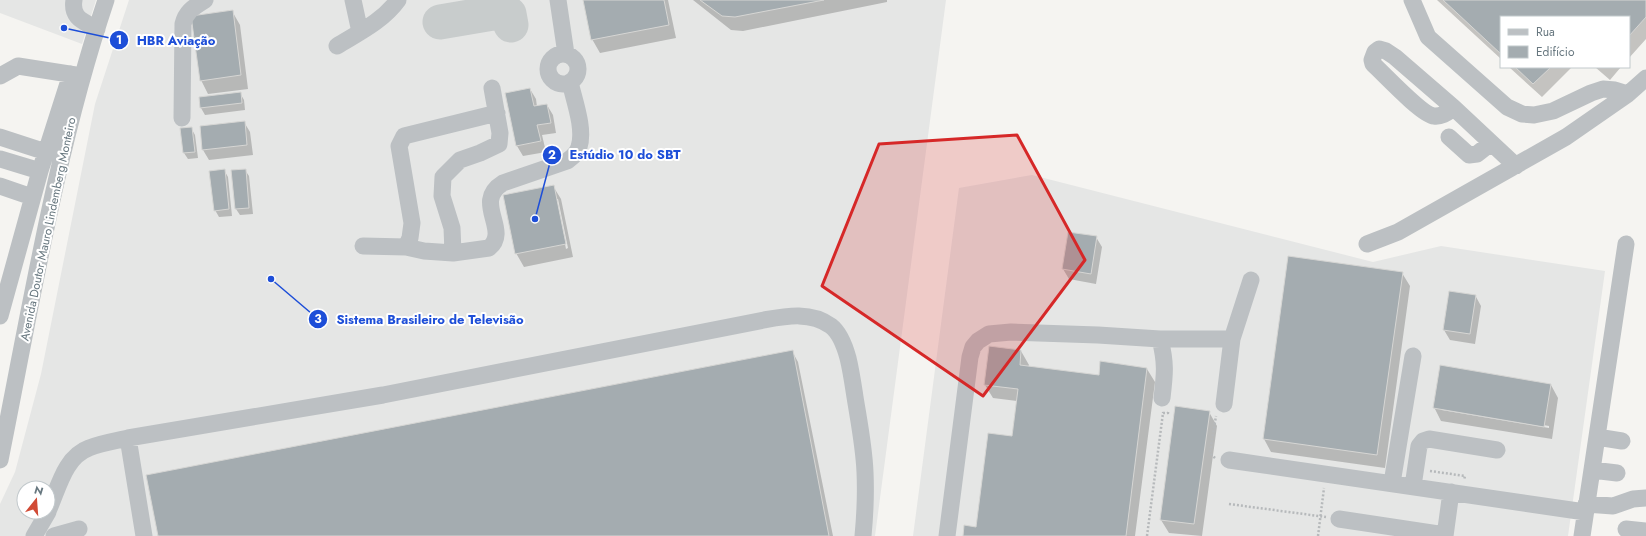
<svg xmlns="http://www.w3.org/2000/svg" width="1646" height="536" font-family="Jost,sans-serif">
<rect width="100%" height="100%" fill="#f5f4f1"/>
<path fill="#e5e6e5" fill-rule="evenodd" d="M0,0H96L82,44L0,13Z
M129,0H946L875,536H0V504L15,472L41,374L95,104ZM24,488H48V512H24Z
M1032,175L1373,262L1441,246L1605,271L1568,536H913L959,188Z"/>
<path fill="#0003" fill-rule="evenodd" d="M584,0H668L676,38L600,53L592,39Z
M693,0H887V2L743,31L731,30Z
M1437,0H1646V39L1629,58V17H1501V59Z
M232,11L240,25L248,89L208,94L201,80Z
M1509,67H1572L1542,97Z
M1595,67H1621L1610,80Z
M530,89L536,99L537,107L547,105L553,115L556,133L542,135L546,152L523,156L517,146Z
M240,93L244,100L245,110L205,115L201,108L200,98Z
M244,122L250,132L253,155L209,160L203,150Z
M191,128L195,135L198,158L188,159L184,153Z
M224,170L228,177L232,216L219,217L215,210Z
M245,170L249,176L253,214L240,215L236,209Z
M553,186L561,199L573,257L524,267L516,253ZM556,199H558L568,248L566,249Z
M1096,237L1102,247L1096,284L1069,279L1063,269Z
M1402,273L1410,286L1385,468L1271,452L1264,439Z
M1449,292L1475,295L1481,306L1475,344L1450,340L1444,330Z
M792,351L798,362L833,536H159Z
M1021,351L1029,365L1028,367L1099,377L1147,369L1155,382L1135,536H964L977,528L1012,437L1017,401L993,398L985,385Z
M1551,385L1558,398L1552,439L1441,421L1434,407ZM1442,408L1549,426V428L1442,410Z
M1209,412L1217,426L1202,536L1169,533L1161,520Z"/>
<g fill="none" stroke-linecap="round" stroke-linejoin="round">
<path stroke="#c8cccc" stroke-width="35" d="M440,22L505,11L509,14L511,25"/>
</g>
<path fill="#a4acb0" stroke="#d6d6d4" d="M583,0H664L669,25L591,40Z
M700,0H824L735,17L722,16Z
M1443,0H1646V17L1629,36V17H1501V54Z
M233,10L241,75L200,81L191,16Z
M1515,67H1551L1533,84Z
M530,88L534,106L547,104L551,123L537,125L541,141L516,146L505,93Z
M241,92L242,103L200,108L199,97Z
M245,121L247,145L202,150L200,126Z
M192,127L195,152L183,153L180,128Z
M225,169L229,209L214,211L209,171Z
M246,169L249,208L235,209L231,170Z
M554,185L566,244L515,254L503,195Z
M1068,232L1097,236L1091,274L1062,269Z
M1288,256L1403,272L1377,455L1263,439Z
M1449,291L1476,295L1470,334L1443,330Z
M989,346L1021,350L1020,365L1099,375L1100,361L1147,368L1126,536H963L964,525L976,527L988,433L1012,436L1018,389L984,385Z
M793,350L829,536H158L146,475Z
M1440,365L1551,384L1544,427L1433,408Z
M1175,406L1210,411L1194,524L1160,520Z"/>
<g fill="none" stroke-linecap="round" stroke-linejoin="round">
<path stroke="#b6b9bb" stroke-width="2.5" stroke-dasharray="2 2" stroke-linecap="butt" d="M1215,458L1210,453L1216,416
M1430,471L1465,476L1464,480
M1229,504L1326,517
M1147,536L1163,413H1168V410
M1318,536L1324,488"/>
<path stroke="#bcc0c3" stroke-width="17" d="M74,0C71,18 83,21 97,29
M353,0L360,32
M558,0L566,54
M1412,0L1428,37L1507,107L1522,114L1534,115L1553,111L1591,93L1603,89L1615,90L1628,94
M337,46C358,33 383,21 398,0
M548 69a15 15 0 1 1 30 0a15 15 0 1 1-30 0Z
M0,76L18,66L82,76
M1454,108C1448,112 1442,117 1434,116C1422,115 1384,74 1373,64L1372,60L1375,52L1379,49L1386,51L1395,57L1454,108L1516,166
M182,118L183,24C186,11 194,7 205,0
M0,137L46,152
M1449,137L1469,155L1477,154L1491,143
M0,159L40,171
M0,186L32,197
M1367,244L1398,232L1566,137L1628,94L1646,78
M363,246L406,247L410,238L412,223L399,146L404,136L497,113
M406,247L424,251L453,253L452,228L442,196L443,177L460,160L480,153L499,144L500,133L492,88
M453,253L489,248C511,230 472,202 503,183L567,161C572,157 577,154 579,147C585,129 574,100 570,82
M0,316L40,171L71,74
M1160,339C1166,363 1165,373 1162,398
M1224,404L1232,339L1251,280
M1597,437L1622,441
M128,438L144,536
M0,460C31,306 56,149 106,0
M1229,460L1585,512
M1592,470L1617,473
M1392,483L1413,356
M1413,486L1419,446L1423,441L1429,439L1497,450
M1586,504L1613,506L1633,499L1646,498
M48,511C58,490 64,457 89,448C101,443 115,441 128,438L383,395L764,320C786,316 811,311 831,326C840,333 845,347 848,358C851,370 853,384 855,397C859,422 864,447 865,472C866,494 865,515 863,536
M1339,519L1445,535
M1626,529L1646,531
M34,536L48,512
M54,536L79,529
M947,536L970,357L973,347L978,341L989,334L1011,332L1098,335L1160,339H1232
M1445,536L1451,492
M1582,536L1626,244"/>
</g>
<path fill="#d62828" fill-opacity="0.2" stroke="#d62828" stroke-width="3" stroke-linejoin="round" d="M1017,135L1085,260L983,396L822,286L879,144Z"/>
<g text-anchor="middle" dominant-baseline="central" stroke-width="4" stroke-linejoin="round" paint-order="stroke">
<g font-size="12" fill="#67777f" stroke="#fff">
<text transform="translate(48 229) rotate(-78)">Avenida Doutor Mauro Lindemberg Monteiro</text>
</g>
</g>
<path fill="none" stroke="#1d4ed8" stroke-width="1.5" d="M64 28L119 40M535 219L552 155M271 279L318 319"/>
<g fill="#1d4ed8" stroke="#fff" stroke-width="1.5">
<circle cx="64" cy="28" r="4"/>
<circle cx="535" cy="219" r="4"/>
<circle cx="271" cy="279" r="4"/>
<circle cx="119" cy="40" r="10"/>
<circle cx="552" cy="155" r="10"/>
<circle cx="318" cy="319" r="10"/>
</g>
<g font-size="12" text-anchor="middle" font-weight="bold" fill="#fff">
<text x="119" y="44">1</text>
<text x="552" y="159">2</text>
<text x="318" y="323">3</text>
</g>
<g font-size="13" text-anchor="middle" font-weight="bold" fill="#1d4ed8" stroke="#fff" stroke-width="4" stroke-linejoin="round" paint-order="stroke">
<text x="176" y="45">HBR Aviação</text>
<text x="625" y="159">Estúdio 10 do SBT</text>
<text x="430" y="324">Sistema Brasileiro de Televisão</text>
</g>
<rect x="1500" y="16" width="130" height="52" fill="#ffffff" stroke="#c2c9cc"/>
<rect x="1508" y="29" width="20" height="6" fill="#bcc0c3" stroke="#c2c9cc"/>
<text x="1536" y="36" font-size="12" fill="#67777f">Rua</text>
<rect x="1508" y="46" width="20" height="12" fill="#a4acb0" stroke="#c2c9cc"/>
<text x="1536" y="56" font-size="12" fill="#67777f">Edifício</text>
<g transform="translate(36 500) rotate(17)"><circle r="19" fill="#ffffff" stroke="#c2c9cc"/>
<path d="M0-3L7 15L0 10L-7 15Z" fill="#d14a35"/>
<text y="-6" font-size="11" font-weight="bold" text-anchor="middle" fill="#67777f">N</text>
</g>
</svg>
